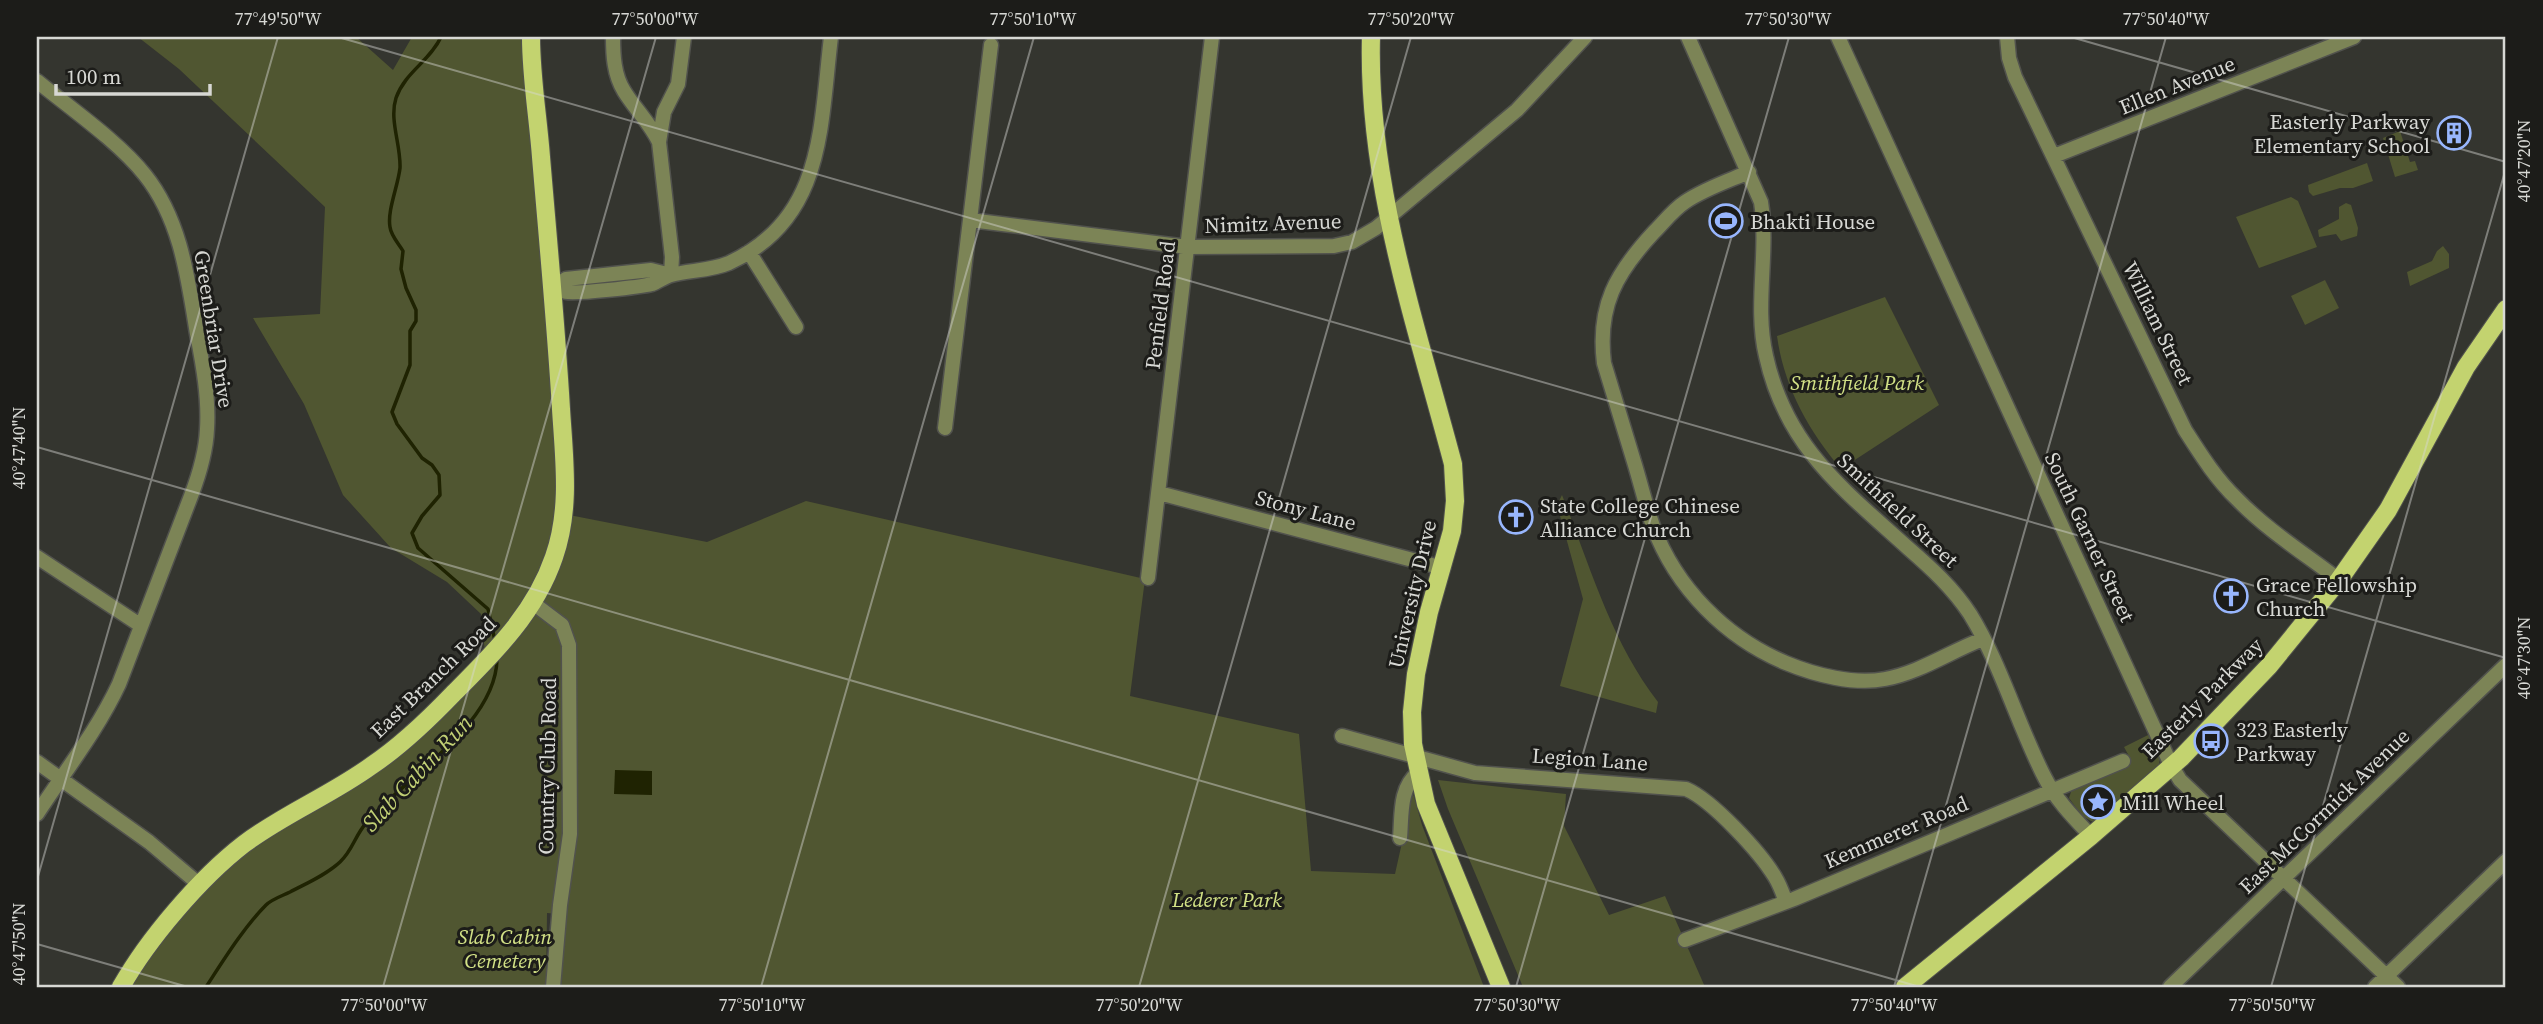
<svg xmlns="http://www.w3.org/2000/svg" width="2543" height="1024" font-family="'Source Serif 4',serif">
<rect width="100%" height="100%" fill="#34352f"/>
<path fill="#505631" d="M138,37H356L393,70L412,37H530L564,514L707,542L806,501L1145,579L1130,696L1299,734L1311,871L1395,874L1413,793L1422,825L1484,987H553L558,914L547,913L546,987H121L200,885L326,794L486,662L481,614L447,582L391,548L343,495L304,404L253,318L320,314L325,207L179,69Z
M2400,131L2410,162L2415,161L2418,170L2395,177L2383,138Z
M2367,163L2373,181L2353,188H2340L2313,196L2309,192L2308,185Z
M2291,197L2298,201L2317,247L2259,268L2236,217Z
M2346,203L2351,205L2358,228L2357,236L2341,241L2336,234L2319,237L2318,230L2339,219V207Z
M2443,246L2449,254V268L2410,286L2407,272L2432,261L2437,251Z
M2325,280L2339,308L2305,325L2291,296Z
M1885,297L1939,405L1841,469C1808,430 1784,387 1777,336Z
M1562,495C1590,566 1611,641 1658,702L1656,713L1560,686L1583,599L1557,505Z
M2150,734L2160,757L2159,765L2097,820L2093,822L2082,816L2069,798L2072,789L2129,762L2130,758L2124,747Z
M1438,780L1566,794L1564,826L1609,915L1665,896L1705,987H1523L1448,809Z"/>
<path fill="#1f2302" d="M615,770L652,771V795L614,794Z"/>
<g fill="none" stroke-linecap="round" stroke-linejoin="round">
<path stroke="#1f2302" stroke-width="3.5" d="M441,37C430,61 405,72 396,98C389,120 401,145 400,168C398,186 387,211 390,227C391,236 399,244 403,251L401,269L406,288L416,310V321L410,331V365L392,412L397,424L422,458L432,465L439,475L440,495L422,516L412,533L418,548L488,609L495,641
M206,987C223,961 244,927 266,905C272,899 282,896 290,892C307,883 326,875 340,862C353,850 355,835 367,822C407,776 496,724 497,659"/>
<defs>
<path id="minor" d="M613,37C613,55 614,75 624,91C635,109 650,123 659,142
M1688,37L1761,202C1769,253 1754,305 1766,356C1786,447 1843,489 1908,548C1931,568 1953,588 1970,614C2001,664 2018,726 2045,778C2056,800 2075,819 2091,836
M1838,37L2171,765L2180,780L2398,987
M2007,37L2009,58L2015,77L2185,430C2201,455 2216,479 2237,499C2267,530 2305,554 2339,580
M37,81C70,108 119,142 145,175C181,220 188,279 197,334C203,365 209,398 207,429C206,453 199,475 191,496L119,684C97,731 65,771 37,814
M2054,156L2354,37
M1749,172C1728,181 1704,189 1685,202C1673,210 1664,222 1654,232C1616,273 1597,306 1604,363C1614,397 1625,431 1635,465C1641,485 1646,506 1653,526C1676,588 1726,638 1786,663C1815,675 1854,685 1885,679C1919,673 1951,651 1983,639
M970,220L1188,247L1334,246L1352,242L1376,228L1517,110L1585,37
M749,252L796,327
M671,275L672,257L659,142L664,112L678,84L684,37
M551,288C556,289 561,291 566,292C577,294 640,287 652,284C658,282 664,277 671,275C690,270 710,271 729,263C825,219 820,126 831,37
M551,288L566,279L651,270L671,275
M945,428L991,45
M1159,493L1443,568
M37,557L140,625
M1148,578L1212,37
M533,603L562,625L569,645L570,834L560,905L553,987
M1342,736L1475,773L1686,789C1712,800 1760,852 1775,877C1780,885 1783,894 1786,902
M37,762L149,842L200,885
M1400,838C1402,815 1399,788 1418,773
M1685,940L1794,899L2123,761
M2170,987L2506,665
M2375,987L2506,861"/>
<path id="major" d="M1371,37C1367,183 1416,324 1453,464L1455,501L1452,531L1429,612L1416,674L1412,712L1413,744L1426,804L1501,987
M121,987C148,939 200,878 244,844C284,814 331,795 371,766C401,746 428,720 453,694C494,653 535,613 554,557C571,509 564,458 561,409C556,325 548,241 541,157C538,117 531,77 531,37
M1905,987L2091,836L2181,758L2269,666L2339,580L2388,510L2466,367L2506,309"/>
</defs>
<use href="#minor" stroke="#51524d" stroke-width="17"/>
<use href="#major" stroke="#51524d" stroke-width="20"/>
<use href="#minor" stroke="#7c8456" stroke-width="14"/>
<use href="#major" stroke="#c3d36f" stroke-width="18"/>
</g>
<path fill="none" stroke="#d7d8d4" stroke-width="2" stroke-opacity="0.45" d="M338,37L2506,658M2071,37L2506,162M37,447L1920,987M37,880L278,37M37,944L188,987M383,987L656,37M761,987L1034,37M1139,987L1411,37M1516,987L1789,37M1894,987L2166,37M2271,987L2506,168"/>
<defs>
<symbol id="building-ring" viewBox="-11 -11 22 22"><circle r="9.5" fill="#1c1c19" stroke="#98b6fd" stroke-width="1.5"/><path d="M-4-6H4V6H1V3H-1V6H-4ZM-2.5-4.3h1.7v1.8h-1.7ZM.8-4.3h1.7v1.8H.8ZM-2.5-1h1.7V.8h-1.7ZM.8-1h1.7V.8H.8Z" fill="#98b6fd"/></symbol>
<symbol id="stadium-ring" viewBox="-11 -11 22 22"><circle r="9.5" fill="#1c1c19" stroke="#98b6fd" stroke-width="1.5"/><path d="M0-5a6.5 5 0 1 0 0 10a6.5 5 0 1 0 0-10ZM-3.5-1.8h7v3.6h-7Z" fill="#98b6fd"/></symbol>
<symbol id="church-ring" viewBox="-11 -11 22 22"><circle r="9.5" fill="#1c1c19" stroke="#98b6fd" stroke-width="1.5"/><path d="M-1.2-6h2.4v3.5h3.3v2.4h-3.3V6h-2.4V-.1h-3.3v-2.4h3.3Z" fill="#98b6fd"/></symbol>
<symbol id="bus-ring" viewBox="-11 -11 22 22"><circle r="9.5" fill="#1c1c19" stroke="#98b6fd" stroke-width="1.5"/><path d="M-5-6H5V4H4V6H2V4H-2V6H-4V4H-5ZM-3.5-4V0h7V-4ZM-3.5 1.2v1.5H-2V1.2ZM2 1.2v1.5H3.5V1.2Z" fill="#98b6fd"/></symbol>
<symbol id="sight-ring" viewBox="-11 -11 22 22"><circle r="9.5" fill="#1c1c19" stroke="#98b6fd" stroke-width="1.5"/><path d="M0-6L1.8-2.2L6-1.7L2.9 1.2L3.7 5.4L0 3.3L-3.7 5.4L-2.9 1.2L-6-1.7L-1.8-2.2Z" fill="#98b6fd"/></symbol>
</defs>
<g fill-rule="evenodd">
<use href="#building-ring" x="2435" y="114" width="38" height="38"/>
<use href="#stadium-ring" x="1707" y="202" width="38" height="38"/>
<use href="#church-ring" x="1497" y="498" width="38" height="38"/>
<use href="#church-ring" x="2212" y="577" width="38" height="38"/>
<use href="#bus-ring" x="2192" y="722" width="38" height="38"/>
<use href="#sight-ring" x="2079" y="783" width="38" height="38"/>
</g>
<g text-anchor="middle" dominant-baseline="central" stroke-width="6" stroke-linejoin="round" paint-order="stroke">
<g font-size="21" fill="#d7d8d4" stroke="#1c1c19">
<text transform="translate(2177 85) rotate(-22)">Ellen Avenue</text>
<text transform="translate(1273 223) rotate(-2)">Nimitz Avenue</text>
<text transform="translate(1160 305) rotate(-83)">Penfield Road</text>
<text transform="translate(2158 323) rotate(64)">William Street</text>
<text transform="translate(214 329) rotate(81)">Greenbriar Drive</text>
<text transform="translate(1306 510) rotate(15)">Stony Lane</text>
<text transform="translate(1898 510) rotate(43)">Smithfield Street</text>
<text transform="translate(2090 537) rotate(65)">South Garner Street</text>
<text transform="translate(1412 594) rotate(-77)">University Drive</text>
<text transform="translate(433 677) rotate(-44)">East Branch Road</text>
<text transform="translate(2202 698) rotate(-45)">Easterly Parkway</text>
<text transform="translate(1590 759) rotate(4)">Legion Lane</text>
<text transform="translate(547 766) rotate(-89)">Country Club Road</text>
<text transform="translate(2324 811) rotate(-44)">East McCormick Avenue</text>
<text transform="translate(1896 832) rotate(-23)">Kemmerer Road</text>
</g>
<g font-size="21" fill="#d7d8d4" stroke="#1c1c19" text-anchor="start">
<text x="2430" y="121" text-anchor="end">Easterly Parkway<tspan x="2430" dy="24">Elementary School</tspan></text>
<text x="1750" y="221">Bhakti House</text>
<text x="1540" y="505">State College Chinese<tspan x="1540" dy="24">Alliance Church</tspan></text>
<text x="2256" y="584">Grace Fellowship<tspan x="2256" dy="24">Church</tspan></text>
<text x="2236" y="729">323 Easterly<tspan x="2236" dy="24">Parkway</tspan></text>
<text x="2122" y="802">Mill Wheel</text>
</g>
<g font-size="21" font-style="italic" fill="#d3e286" stroke="#1c1c19">
<text x="1857" y="382">Smithfield Park</text>
<text x="1227" y="899">Lederer Park</text>
<text x="505" y="936">Slab Cabin<tspan x="505" dy="24">Cemetery</tspan></text>
</g>
<g font-size="23" font-style="italic" fill="#c2d075" stroke="#1c1c19">
<text transform="translate(417 773) rotate(-47)">Slab Cabin Run</text>
</g>
</g>
<rect width="2543" height="1024" fill="none" stroke="#1c1c19" stroke-width="77"/>
<path d="M56 84v10h154v-10" fill="none" stroke="#d7d8d4" stroke-width="3.5"/>
<text x="66" y="84" font-size="21" fill="#d7d8d4" stroke="#1c1c19" stroke-width="5" paint-order="stroke">100 m</text>
<rect x="38" y="38" width="2466" height="948" fill="none" stroke="#d7d8d4" stroke-width="2.5"/>
<g font-size="18" text-anchor="middle" fill="#d7d8d4">
<text x="278" y="25">77°49'50"W</text>
<text x="655" y="25">77°50'00"W</text>
<text x="1033" y="25">77°50'10"W</text>
<text x="1411" y="25">77°50'20"W</text>
<text x="1788" y="25">77°50'30"W</text>
<text x="2166" y="25">77°50'40"W</text>
<text transform="translate(2524 161) rotate(-90)" y="6">40°47'20"N</text>
<text transform="translate(19 448) rotate(-90)" y="6">40°47'40"N</text>
<text transform="translate(2524 658) rotate(-90)" y="6">40°47'30"N</text>
<text transform="translate(19 944) rotate(-90)" y="6">40°47'50"N</text>
<text x="384" y="1011">77°50'00"W</text>
<text x="762" y="1011">77°50'10"W</text>
<text x="1139" y="1011">77°50'20"W</text>
<text x="1517" y="1011">77°50'30"W</text>
<text x="1894" y="1011">77°50'40"W</text>
<text x="2272" y="1011">77°50'50"W</text>
</g>
</svg>
